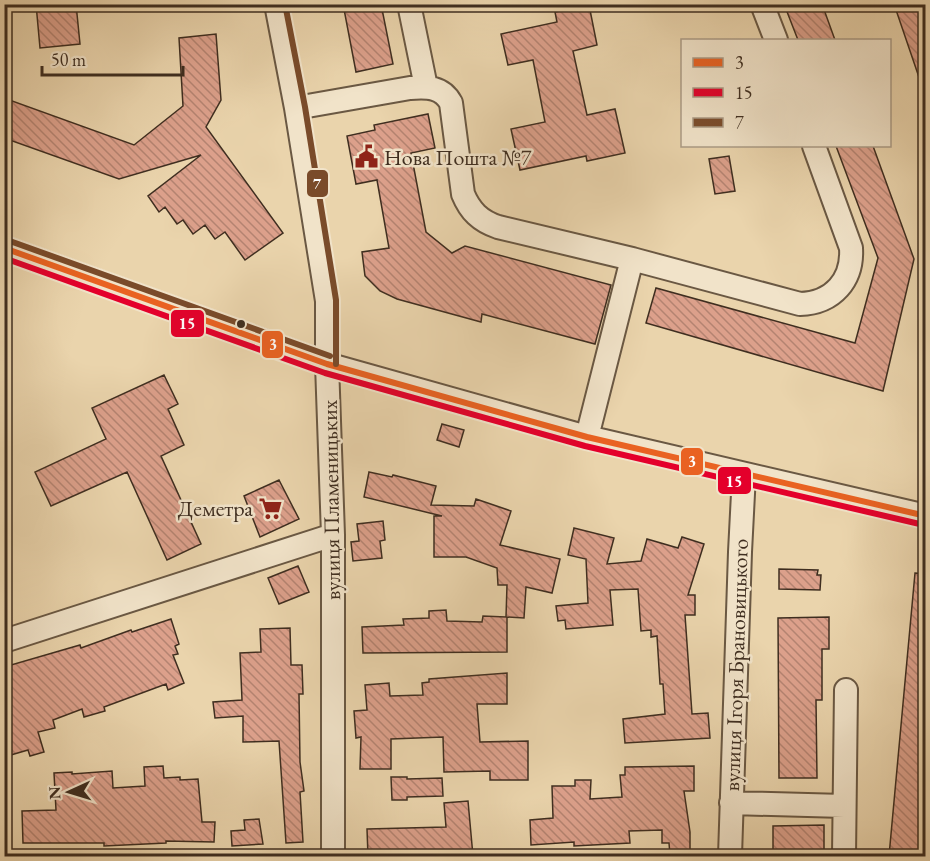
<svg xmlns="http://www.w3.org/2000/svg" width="930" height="861" font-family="'EB Garamond',serif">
<defs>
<pattern id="building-back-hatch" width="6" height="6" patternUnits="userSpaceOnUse" patternTransform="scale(1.5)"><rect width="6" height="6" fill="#dca08b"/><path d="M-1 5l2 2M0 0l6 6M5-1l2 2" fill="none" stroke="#b48371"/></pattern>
</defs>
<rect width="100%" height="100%" fill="#ead4ac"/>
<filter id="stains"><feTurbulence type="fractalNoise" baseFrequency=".00333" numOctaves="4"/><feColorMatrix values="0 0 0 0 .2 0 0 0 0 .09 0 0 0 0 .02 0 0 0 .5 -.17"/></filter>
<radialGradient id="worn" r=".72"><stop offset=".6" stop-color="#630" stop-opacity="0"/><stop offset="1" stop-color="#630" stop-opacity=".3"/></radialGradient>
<path fill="url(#building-back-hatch)" stroke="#3f2e20" stroke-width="1.5" d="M36,4H76L80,44L40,48Z
M343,4H381L393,64L356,72Z
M784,4H822L835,40H798Z
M894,4H921L926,17V89H923Z
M589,5L597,45L573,51L587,115L615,109L625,153L587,161L586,156L520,170L511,129L545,122L533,60L508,65L501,34L557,22L555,12Z
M216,34L221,100L206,127L283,233L245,260L225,232L215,239L205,225L193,234L183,220L177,224L165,207L159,212L148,196L201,155L119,179L4,138V98L134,145L183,106L179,38Z
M428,114L435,148L411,153L426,232L452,253L465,246L611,285L595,344L482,314L481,322L397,299L380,291L365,276L362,252L389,248L377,180L356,184L347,136L375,130L374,125Z
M836,146H873L914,259L883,391L646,323L656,288L855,343L878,258Z
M729,156L735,191L715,194L709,159Z
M164,375L178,404L168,409L184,445L161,456L201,544L167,560L127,472L51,506L35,472L106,439L92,408Z
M442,424L464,430L459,447L437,440Z
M369,472L392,477L393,475L436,486L431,505L474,506L476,499L511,511L500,545L560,559L552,593L526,587L524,618L507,617V652L363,653L362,627L404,625L403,619L429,618V611L446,610L447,621L482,622L483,616L506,617L507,585H498L497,568L466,557H434V516H442L364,497Z
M279,480L299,519L260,537L244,496Z
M383,521L385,540L380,541L382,558L353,561L351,542L359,541L357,524Z
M574,528L614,538L607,564L641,561L647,539L678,548L682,537L704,544L688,595H695V615H685L692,714L708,713L710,738L625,743L623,719L665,714L663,684H660L657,636L651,637V630L641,631L638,589L610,590L613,625L566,629L565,620L558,621L556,606L588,603L586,559L568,555Z
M298,566L309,592L279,604L268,578Z
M779,569L818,570L817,575H821L820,590L779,589Z
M915,573L926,574V674L920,737L926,738V856H889Z
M829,617V649H822V700H816L817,778H779L778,618Z
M171,619L179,644L175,646L178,654L173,655L184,683L168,690L166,684L104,707L105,711L84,717L82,709L53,720L55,728L38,732L44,752L30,756L28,750L4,757V667L80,645L81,648L131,630L132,632Z
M290,628L291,665H302L303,694H299L300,762L304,791L300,792L303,842L286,843L279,741L243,742V716L215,718L213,702L242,700L240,653L261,652L260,629Z
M507,673V704H477L480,742L528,741V780H490V771L444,772L443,737L391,739V769H360L361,737L356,738L354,711L367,710L365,685L389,683L390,696L423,695L422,683L429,682V679Z
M163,766L164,778L180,777V780L198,779L202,822H215L214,842L166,841V843L104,846V843H23L22,811L56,810L54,773L72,772V774L112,771L113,788L145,786L144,767Z
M694,766V791H684L690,832V854L670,855L669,843H662V830L629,831L630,843L574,846V842L531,845L530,820L553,818L552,786H575V780H591L590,799L622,797L620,775H625V767Z
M391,777H407V779L442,778L443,796L407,797V800H392Z
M468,801L473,856H368L367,829L446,827L444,803Z
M259,819L263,844L232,846L231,831L245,830L244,820Z
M824,825V856H773V826Z"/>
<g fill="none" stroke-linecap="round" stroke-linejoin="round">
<defs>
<path id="minor" d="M276,4L296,108L327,301V364L333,535V856
M409,4L426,87
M762,4L776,40
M296,108L410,88C427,87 442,86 451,103L463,194C470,211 480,221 498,227L632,259
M4,248L327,364L587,437L926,516
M587,437L632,259L800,304C833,303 853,280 851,248L814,146
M4,641L333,535
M731,803L844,806
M730,856L740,552L744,474
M844,856L846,690"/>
</defs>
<use href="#minor" stroke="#6a5843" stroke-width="26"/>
<use href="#minor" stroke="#f1e3c9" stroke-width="22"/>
<defs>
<path id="bus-1" d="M4,248L327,364L587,437L926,516"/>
<path id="bus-2" d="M4,258L325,373L585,446L924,525"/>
<path id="bus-3" d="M285,4L305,107L336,300V364
M7,240L330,356"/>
</defs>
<use href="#bus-1" stroke="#f1e3c9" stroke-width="10"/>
<use href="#bus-2" stroke="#f1e3c9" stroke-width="10"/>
<use href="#bus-3" stroke="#f1e3c9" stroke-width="10"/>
<use href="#bus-1" stroke="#e96222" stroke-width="6"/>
<use href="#bus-2" stroke="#e4002b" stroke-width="6"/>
<use href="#bus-3" stroke="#7a4b2a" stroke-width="6"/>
</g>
<defs>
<symbol id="civic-bare" viewBox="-9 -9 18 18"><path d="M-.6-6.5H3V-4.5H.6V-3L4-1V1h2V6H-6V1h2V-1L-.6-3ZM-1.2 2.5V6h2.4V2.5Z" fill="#8f2418" stroke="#f1e3c9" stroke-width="2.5" paint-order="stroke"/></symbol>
<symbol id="supermarket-bare" viewBox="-9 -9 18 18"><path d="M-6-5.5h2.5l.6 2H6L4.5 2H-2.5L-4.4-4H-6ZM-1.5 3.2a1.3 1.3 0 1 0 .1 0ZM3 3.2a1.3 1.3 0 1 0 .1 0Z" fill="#8f2418" stroke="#f1e3c9" stroke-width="2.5" paint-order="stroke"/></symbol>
</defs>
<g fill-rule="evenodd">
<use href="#civic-bare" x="350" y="140" width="33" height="33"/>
<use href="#supermarket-bare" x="254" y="492" width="33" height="33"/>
</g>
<circle fill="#3f2e20" stroke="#f1e3c9" stroke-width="2" cx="241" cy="324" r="5"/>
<g text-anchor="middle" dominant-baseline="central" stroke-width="5" stroke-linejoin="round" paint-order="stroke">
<g font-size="22" fill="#3f2e20" stroke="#f1e3c9" text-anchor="start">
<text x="384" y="157">Нова Пошта №7</text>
<text x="253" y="508" text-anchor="end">Деметра</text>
</g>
<g font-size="22" fill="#3f2e20" stroke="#f1e3c9">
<text transform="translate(331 500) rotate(-91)">вулиця Пламеницьких</text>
<text transform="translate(736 665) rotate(-88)">вулиця Ігоря Брановицького</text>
</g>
</g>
<g stroke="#f1e3c9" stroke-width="2">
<rect x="306" y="169" width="23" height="29" rx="6" fill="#7a4b2a"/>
<rect x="170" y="309" width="35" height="29" rx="6" fill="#e4002b"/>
<rect x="261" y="330" width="23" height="29" rx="6" fill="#e96222"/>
<rect x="680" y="447" width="24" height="29" rx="6" fill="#e96222"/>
<rect x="717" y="466" width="35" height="29" rx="6" fill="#e4002b"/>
</g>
<g font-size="16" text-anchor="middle" font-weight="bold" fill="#fff">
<text x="317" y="189">7</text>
<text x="187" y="329">15</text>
<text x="273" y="350">3</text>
<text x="692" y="467">3</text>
<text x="734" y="487">15</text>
</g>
<rect width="930" height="861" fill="none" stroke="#ead4ac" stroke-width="24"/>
<rect x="6" y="6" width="918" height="849" fill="none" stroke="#3f2e20" stroke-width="3"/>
<rect x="12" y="12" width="906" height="837" fill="none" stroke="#3f2e20" stroke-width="1.5"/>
<rect x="681" y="39" width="210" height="108" fill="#f1e3c9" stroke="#aa9b85" stroke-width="1.5"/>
<rect x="693" y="58" width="30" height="9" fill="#e96222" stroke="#aa9b85" stroke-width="1.5"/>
<text x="735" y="69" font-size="18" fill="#3f2e20">3</text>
<rect x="693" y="88" width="30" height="9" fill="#e4002b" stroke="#aa9b85" stroke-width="1.5"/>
<text x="735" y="99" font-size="18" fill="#3f2e20">15</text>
<rect x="693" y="118" width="30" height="9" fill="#7a4b2a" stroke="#aa9b85" stroke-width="1.5"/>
<text x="735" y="129" font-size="18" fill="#3f2e20">7</text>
<g transform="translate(69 792) rotate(266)" stroke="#f1e3c9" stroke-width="4.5" paint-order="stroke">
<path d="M0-4.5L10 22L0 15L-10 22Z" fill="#3f2e20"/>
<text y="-9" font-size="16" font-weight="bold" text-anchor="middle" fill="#3f2e20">N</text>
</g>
<path d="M42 66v9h141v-9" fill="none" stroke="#3f2e20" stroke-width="3"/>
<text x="51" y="66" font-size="18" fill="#3f2e20" stroke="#f1e3c9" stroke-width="4.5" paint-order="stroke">50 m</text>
<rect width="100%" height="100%" filter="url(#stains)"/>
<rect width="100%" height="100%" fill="url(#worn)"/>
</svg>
